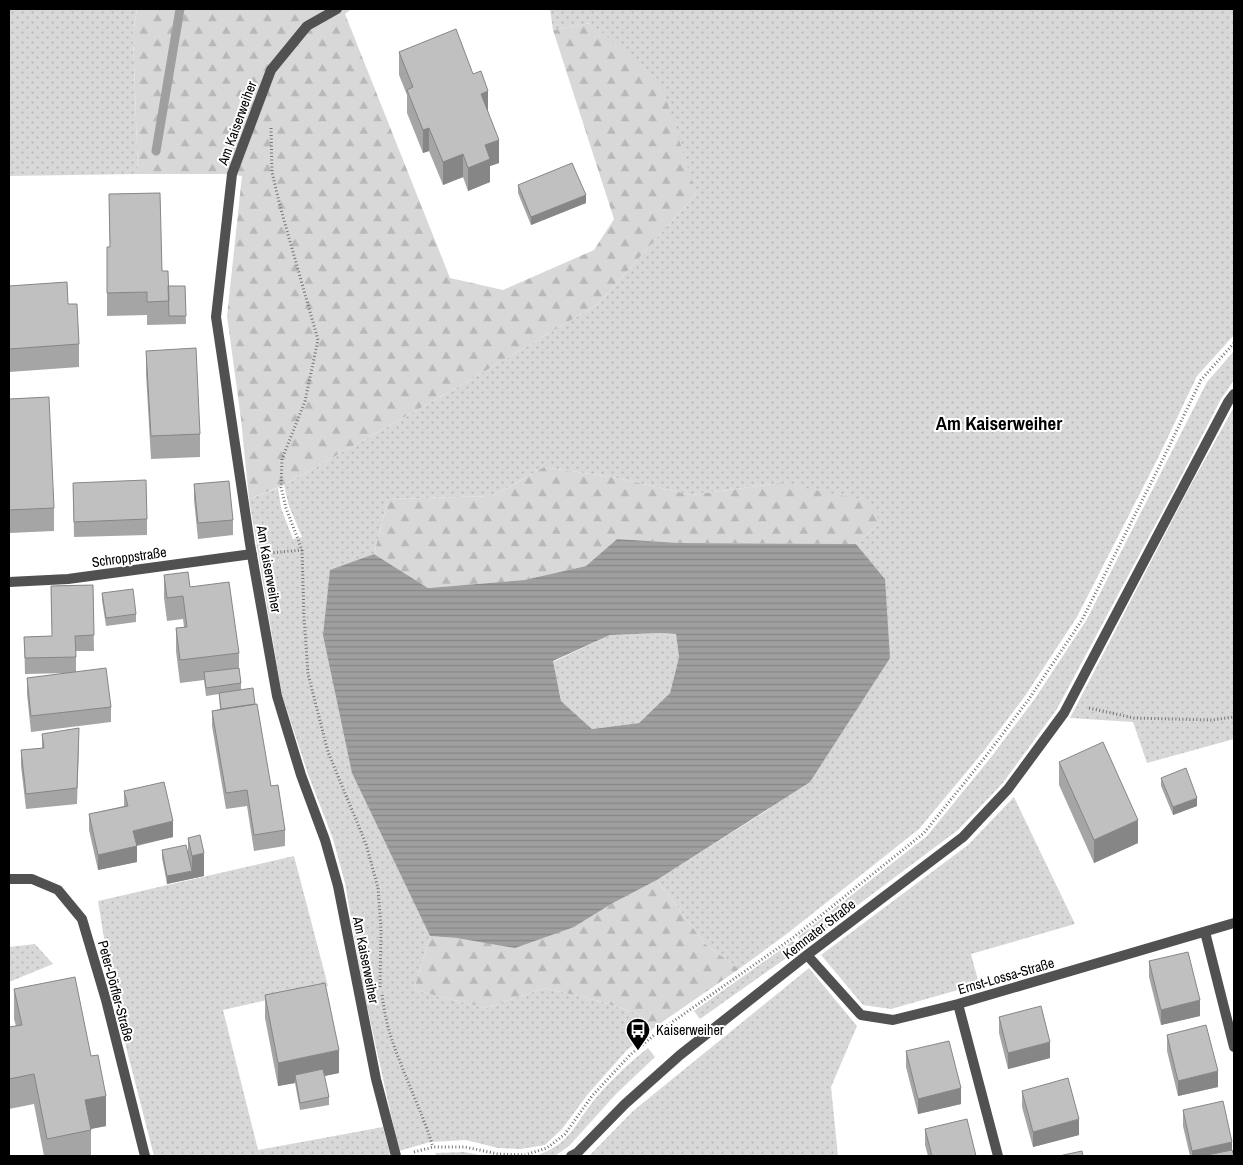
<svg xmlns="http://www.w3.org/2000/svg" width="1243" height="1165" font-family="'Archivo Narrow',sans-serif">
<defs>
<pattern id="green-dots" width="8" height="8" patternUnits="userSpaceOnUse" patternTransform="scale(1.25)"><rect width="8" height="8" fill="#d8d8d8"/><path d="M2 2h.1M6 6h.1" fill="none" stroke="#b8b8b8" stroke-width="1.8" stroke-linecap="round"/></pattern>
<pattern id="forest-firs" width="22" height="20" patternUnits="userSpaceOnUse" patternTransform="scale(1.25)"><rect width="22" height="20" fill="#d8d8d8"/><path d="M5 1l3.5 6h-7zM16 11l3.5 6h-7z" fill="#b8b8b8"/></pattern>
<pattern id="water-rules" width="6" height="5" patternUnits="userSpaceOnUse" patternTransform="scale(1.25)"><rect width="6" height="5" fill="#9f9f9f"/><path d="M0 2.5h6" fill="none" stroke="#878787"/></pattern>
</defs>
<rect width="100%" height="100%" fill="#fff"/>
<path fill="url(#green-dots)" d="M9,9H137L133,35L138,174L9,176Z
M550,9H1234V335L1197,376L1157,460L1077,617L1025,696L983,752L919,829L788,933L739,969L705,944L657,880L769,809L885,579L856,544L881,522L780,483L691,495L617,478L544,467L493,496L388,499L374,554L330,571L398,867L430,936L414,990L486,1008L545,988L599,1001L638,1014L655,1027L627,1050L588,1094L562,1129L545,1145L521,1149L498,1148L466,1140L430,1142L399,1151L363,988L345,883L333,839L308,774L282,695L249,499L278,488L281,508L293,539L302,537L289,506L284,485L470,380L598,304L696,194L591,23L553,30Z
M1234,351V380L1221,399L1176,486L1057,709L1002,784L958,830L803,946L798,937L927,836L992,756L1034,700L1087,619L1207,382Z
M1234,407V739L1147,763L1133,722L1070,718L1188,490Z
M661,633L676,634L679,657L670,693L639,723L592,729L561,701L553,662L610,635Z
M1014,797L1075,924L971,954L979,984L891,1009L863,1005L821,955L968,845Z
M294,856L328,986L223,1010L258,1150L383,1127L390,1154L388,1156H154L114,1000L98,901Z
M793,941L799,949L700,1019L694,1011Z
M35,944L53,964L9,982V947Z
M809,968L857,1026L831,1087L838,1156H589L633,1111Z
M648,1048L655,1057L617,1093L569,1146L555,1156H535C571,1144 573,1126 595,1099C610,1081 629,1063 648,1048Z
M464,1152L485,1156H437L435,1153Z"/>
<path fill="url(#forest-firs)" d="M137,9H351L345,14L450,278L503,290L594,250L614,219L553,30L591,23L662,85L696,194L598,304L470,380L284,485L249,499L241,419L227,316L242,176L225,174H138L133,35Z
M544,467L617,478L691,495L780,483L864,500L881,522L856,544L680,543L617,539L586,566L524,580L428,588L374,554L388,499L493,496Z
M657,880L705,944L739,969L655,1027L638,1014L599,1001L545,988L486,1008L414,990L430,936L457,938L574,927L613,903Z"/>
<path fill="url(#water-rules)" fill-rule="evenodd" d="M617,539L680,543L856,544L885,579L890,658L810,782L657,880L613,903L574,927L515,948L457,938L430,936L352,773L323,635L330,570L374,554L428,588L524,580L586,566ZM661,633L676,634L679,657L670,693L639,723L592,729L561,701L553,661L610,635Z"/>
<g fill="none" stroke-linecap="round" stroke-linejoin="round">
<path stroke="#9f9f9f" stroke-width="9" d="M156,151L180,9"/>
<path stroke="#737373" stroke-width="3" stroke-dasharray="1 2.5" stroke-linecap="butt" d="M271,128L272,172L280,206L318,340L305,401L282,459L281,487L286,508L302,550L304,617L308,674L328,752L366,844L378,888L381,928L380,987
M270,553L302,550
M1089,708L1134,718L1212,720L1234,717
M382,995C384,1008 386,1021 390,1034C402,1072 421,1108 433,1147
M414,1152L433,1147H465L498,1154L525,1155L547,1148L565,1134L592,1096L630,1055L658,1032L794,937L924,833L986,756L1029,699L1082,620L1161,463L1201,380L1234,343"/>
<path stroke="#515151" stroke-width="10" d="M337,9L307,26L271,70L232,174L216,317L250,544L277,696L301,775L325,840L338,886L376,1079L396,1156
M9,582L68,579L252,554
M9,879H32L58,890L82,919L106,1000L145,1156
M1205,932L1234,1047
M807,955L861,1015L893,1020L958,1004L1234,923
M958,1004L998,1156
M571,1156L577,1153L625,1104L680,1055L807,955L963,837L1008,789L1064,713L1228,402L1234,394"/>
</g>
<path fill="#a5a5a5" d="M399,52L488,111L499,163L490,166V182L468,191L463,177L443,185L429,151L423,153L407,113V95L399,75Z
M518,185L586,203L531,225L518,193Z
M109,194L162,271L168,286H185L186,324L147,325V315L107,316V247H110Z
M9,286L68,304L79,344V367L9,372Z
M146,351L200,434V457L151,459L146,374Z
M9,399L54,508V531L9,533Z
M73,483L147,519V535L74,537Z
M194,484L233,520V535L198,539L194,500Z
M164,575L190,587L239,653V668L241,683V690L255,704L271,786L285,830V846L254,851L247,806L226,809L212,726V711L220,709L219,694L206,696L204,680L180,683L176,651V628L184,627L183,619L167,621L164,598Z
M93,585L94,651H76V672L111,707V722L31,732L27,694V678L68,673L25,674L24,637L52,636L51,586Z
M102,593L136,614V622L106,626L102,600Z
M42,734L79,744L77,804L26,809L21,766V750L42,748Z
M1059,762L1138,843L1094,863L1059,785Z
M1161,778L1197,806L1173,815L1161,786Z
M124,791L173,837L137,846V862L98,870L89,830V814L124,806Z
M188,838L204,876L167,884L162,858V850L188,851Z
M1149,961L1200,1016L1161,1025L1149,977Z
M14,989L91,1056L106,1126L91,1129V1156H44L34,1104L9,1109V1027L16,1026L14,1019Z
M265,995L339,1073L324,1076L329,1097V1105L300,1110L295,1083L278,1086L265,1018Z
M999,1017L1050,1058L1008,1069L999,1033Z
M1167,1035L1218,1087L1178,1096L1167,1051Z
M906,1051L961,1104L918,1114L906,1067Z
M1022,1091L1079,1135L1033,1147L1022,1107Z
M1183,1110L1232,1150L1234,1156H1190L1183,1126Z
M925,1129L976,1156H928L925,1145Z"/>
<path fill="#868686" d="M488,91V114L481,94Z
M429,128V151L423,153V130Z
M499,140V163L490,166V182L468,191V168L485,145Z
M463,154V177L443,185V162Z
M586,195V203L531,225V217Z
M1197,798V806L1173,815V807Z
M1138,820V843L1094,863V840Z
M173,821V837L133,846V831Z
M137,846V862L98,870V855Z
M204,853V876L167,884V876L192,871V856Z
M1200,1000V1016L1161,1025V1010Z
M1050,1042V1058L1008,1069V1053Z
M339,1050V1073L296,1082L295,1075V1083L278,1086V1063Z
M1218,1071V1087L1178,1096V1081Z
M961,1088V1104L918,1114V1099Z
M106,1096V1126L85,1130V1100Z
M1079,1119V1135L1033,1147V1132Z
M1232,1142V1156H1192V1151Z"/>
<path fill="#c0c0c0" stroke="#868686" d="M456,29L473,74L481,71L488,91L481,94L499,140L485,145L490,159L468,168L463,154L443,162L429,128L423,130L407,90L413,87L399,52Z
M572,163L586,195L531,217L518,185Z
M160,193L162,271H168L169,301L147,302V292L107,293V247H110L109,194Z
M67,282L68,304H77L79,344L9,349V286Z
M168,286H185L186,316H169Z
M196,348L200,434L151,436L146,351Z
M49,397L54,508L9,510V399Z
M146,480L147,519L74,522L73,483Z
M229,481L233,520L198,523L194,484Z
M188,572L190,587L229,582L239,653L180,660L176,628L187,627L183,596L167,598L164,575Z
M93,585L94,635L75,636L76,657L25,658L24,637L52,636L51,586Z
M133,589L136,614L106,618L102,593Z
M106,668L111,707L31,716L27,678Z
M239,668L241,683L206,688L204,672Z
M253,688L255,704L221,709L219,693Z
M257,704L271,786L278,785L285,830L254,835L247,790L226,793L212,711Z
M79,728L77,788L26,794L21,750L44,748L42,734Z
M1103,742L1138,820L1094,840L1059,762Z
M1186,768L1197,798L1173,807L1161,778Z
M164,782L173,821L133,831L137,846L98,855L89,814L128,806L124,791Z
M200,835L204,853L192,856L188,838Z
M186,845L192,871L167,876L162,850Z
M1188,952L1200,1000L1161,1010L1149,961Z
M75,977L91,1056L98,1055L106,1096L85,1100L91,1130L47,1139L34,1074L9,1079V1027L22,1025L14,989Z
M325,983L339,1050L278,1063L265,995Z
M1041,1006L1050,1042L1008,1053L999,1017Z
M1206,1025L1218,1071L1178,1081L1167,1035Z
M949,1041L961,1088L918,1099L906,1051Z
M323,1069L329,1097L300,1103L295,1075Z
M1068,1078L1079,1119L1033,1132L1022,1091Z
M1223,1101L1232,1142L1192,1151L1183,1110Z
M967,1119L976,1156H932L925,1129Z
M1232,1150L1234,1156H1202Z
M1082,1151L1083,1156H1059Z"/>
<defs>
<symbol id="bus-pin" viewBox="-11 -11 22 30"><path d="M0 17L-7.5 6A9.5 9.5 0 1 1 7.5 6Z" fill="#000" stroke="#fff"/><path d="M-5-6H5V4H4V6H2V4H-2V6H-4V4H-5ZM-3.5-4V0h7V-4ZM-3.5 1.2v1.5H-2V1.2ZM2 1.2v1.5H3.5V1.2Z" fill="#fff"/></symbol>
</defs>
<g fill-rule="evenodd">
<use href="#bus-pin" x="624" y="1016" width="28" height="38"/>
</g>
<g text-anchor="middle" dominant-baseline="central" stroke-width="4" stroke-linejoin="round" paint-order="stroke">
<g font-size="14" fill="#000" stroke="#fff">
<text transform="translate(237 123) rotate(-70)">Am Kaiserweiher</text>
<text transform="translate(129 557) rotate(-8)">Schroppstraße</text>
<text transform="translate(269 569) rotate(80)">Am Kaiserweiher</text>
<text transform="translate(819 929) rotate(-38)">Kemnater Straße</text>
<text transform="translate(366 960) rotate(79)">Am Kaiserweiher</text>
<text transform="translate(1006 976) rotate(-16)">Ernst-Lossa-Straße</text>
<text transform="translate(116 991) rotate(75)">Peter-Dörfler-Straße</text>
</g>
<g font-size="14" fill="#000" stroke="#fff" text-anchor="start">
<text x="656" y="1030">Kaiserweiher</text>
</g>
<g font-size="19" font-weight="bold" fill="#000" stroke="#fff">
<text x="999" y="423">Am Kaiserweiher</text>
</g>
</g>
<rect width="1243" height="1165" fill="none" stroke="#000000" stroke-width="20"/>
</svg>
